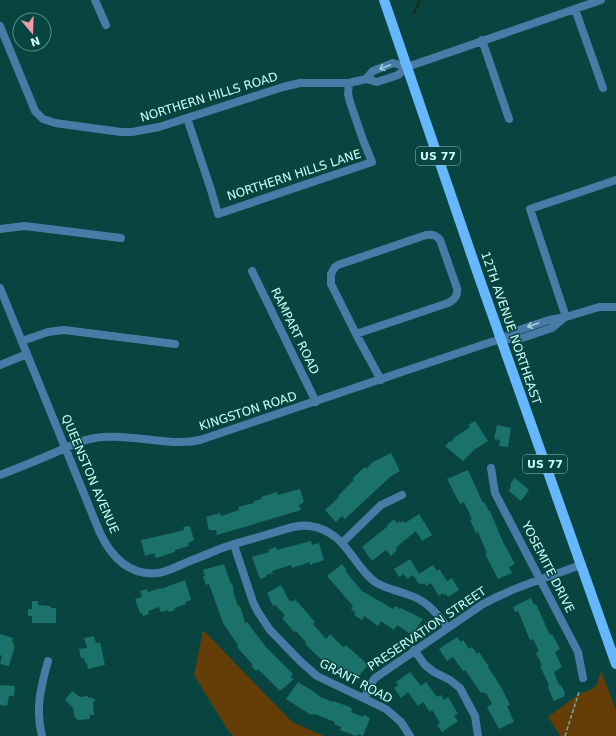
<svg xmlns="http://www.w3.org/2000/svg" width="616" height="736" font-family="'DejaVu Sans',sans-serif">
<rect width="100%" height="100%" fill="#084541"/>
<path fill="#653d07" d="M203,630L292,722L324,736H234L229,732L194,675Z
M601,671L616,710V736H560L548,717L579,694L592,689L597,684Z"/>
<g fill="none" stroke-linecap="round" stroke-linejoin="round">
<path stroke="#212c0d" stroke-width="2" d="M414,13L420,0"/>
</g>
<path fill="#1a726b" d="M475,421L488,441L474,450L463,461L445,446L450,441L451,442L455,437L470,427L468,425Z
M497,425L511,428L508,447L499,446L500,440L494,439Z
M391,453L400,471L390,477L345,519L342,516L336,522L325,510L338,498L339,495L354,480L352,479L358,473L365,467L366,469L373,462Z
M468,470L483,503L484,502L489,511H490L503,542L515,564L509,567L512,573L498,579L485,554L487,553L478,532L476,533L470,520L472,519L464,502L460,504L447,479Z
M515,478L529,490L521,501L509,491L511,485L510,484Z
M300,489L304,502L299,505L301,510L217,535L216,530H209L206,517L220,513L221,516L239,510L238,507L254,503V501L262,499L261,497L277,492L278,495Z
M419,514L432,535L422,541L416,531L400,544L396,548L397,550L391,556L386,550L372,561L362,547L388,526L387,525L394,519L397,523L399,521L400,523L403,521L405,523Z
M190,526L194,540L188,543L189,546L175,550V552L156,558L154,553L145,556L141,540L177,532L184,530L183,527Z
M311,541L312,545L319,543L324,560L310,565V562L292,568L291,565L272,571L273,573L266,575V577L260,579L252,557L269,552L268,550L276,547L277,550Z
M410,559L419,574L433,565L437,571L439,569L447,581L452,578L459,590L448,597L446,594L444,595L443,593L439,596L431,583L426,586L424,583L422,585L421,583L419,584L413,575L407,579L404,574L399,577L394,569Z
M224,564L231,584L232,583L234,591H233L238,606H240L245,623L247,622L265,646L293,674L290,677L294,679L280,691L258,669L256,671L251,666L253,665L237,647L238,645L223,623L209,584L206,585L203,577L205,576L203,570Z
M342,564L346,569V572L362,591L393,609L395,606L400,609L401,608L423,619L412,635L397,625L394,630L381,621L378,626L364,616L362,620L354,615L356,613L351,609L353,606L327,576Z
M185,580L191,600L185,602L186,604L174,608L175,610L169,612L168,610L161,612L159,607L148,611L149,614L143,616L142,613H140L135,599L142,597L140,591L147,589L148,592L161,588V589Z
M281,585L290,602L292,600L293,602L295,599L315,622L313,624L326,639L330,634L342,646L344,647L346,645L368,665L358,677L352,674L351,675L343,669L340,671L326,658L323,661L305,644L306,642L296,631L294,632L282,618L285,615L275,605L273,606L267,593Z
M531,598L534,605L536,604L550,635L552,634L560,649L555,652L562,667L554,672L558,683L562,687L565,693L564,694L565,696L554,701L548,688L549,685L540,666L542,665L536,653L539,651L533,639L530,640L518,611L515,612L513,607Z
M32,601H38V605L51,606V608H56V623H32V616H28V609H32Z
M0,634L13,638L12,642H14L13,645L15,646L9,666L0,664L2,656L0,655Z
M94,636L96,643L100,642L105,665L88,669L87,663H85L84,658H81L79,649L87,648L84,638Z
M457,637L461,642L463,640L469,649L472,647L477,654L479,652L489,667H488L501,687L510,705L507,706L514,722L499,729L487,707L492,704L486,693L485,694L483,692L481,693L465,670L463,671L453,657L447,661L439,649Z
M410,672L421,686L426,682L437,697L441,695L444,700L448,697L458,714L454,716L458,721L442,732L437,725L440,723L432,710L430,712L423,702L418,706L408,692L401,698L394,688L398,685L396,682Z
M298,682L319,695L318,696L333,702V701L350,707L352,709L351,712L363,717L364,715L370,718L363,736L358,734L356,736L340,730L341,727L334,724L335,722L315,714L314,715L312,714L311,715L286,699Z
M0,685L15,686L14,696H9L7,706L0,705Z
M72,691L80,697L88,696V698L91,697L96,700L93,702L94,715H90V719L77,720V718H75L73,708L65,700Z"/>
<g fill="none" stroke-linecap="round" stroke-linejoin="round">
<path stroke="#73a9a3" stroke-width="1.5" stroke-dasharray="4 2" stroke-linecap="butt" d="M565,736L579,692"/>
<path stroke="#4a7ba7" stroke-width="8" d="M95,0L106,25
M575,9L603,88
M0,26L33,106L35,111L43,119L55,123L121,132H132L159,127L283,87L300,83H349L366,79L377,82L398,75L407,67L601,0
M482,40L509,119
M366,79L373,71L393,63L407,67
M187,118L211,190L218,214L372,162L363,140L350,102L348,94L349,83
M0,229L25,226L121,238
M252,271L316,402
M0,288L100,533C111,556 129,576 158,573C166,572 176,567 183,564C194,559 206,555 217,550C235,543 254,539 272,533C284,530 297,524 310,526C347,532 351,564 375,582C384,588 396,590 406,594C425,599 436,612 447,627
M566,317L530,209L616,180
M356,334L448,303C455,299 458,296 457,288L440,240C436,235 433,234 426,235L338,265L335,267L331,274V284L356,334L381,380
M503,339H519L552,328L564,318
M22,341L48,332L64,330L175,344
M0,365L27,354
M491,468L495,493L578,652L583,678
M0,475C18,468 36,461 54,453C69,446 86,438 103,437C136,434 167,447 200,440L485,344L501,339L516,331L549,320L566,317L599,307H616
M342,543L381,505L402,495
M234,545L253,602L258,612L270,630L301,662L317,676L386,709L401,722L410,736
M414,650L425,665L434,672L450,680L460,688L475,716L478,736
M365,699L368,688L375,678L483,604C514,587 548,577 581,565
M42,736C35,710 41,686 48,661"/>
<path stroke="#65b7ff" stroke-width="10" d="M384,0L480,280L616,664"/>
</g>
<defs><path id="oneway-shaft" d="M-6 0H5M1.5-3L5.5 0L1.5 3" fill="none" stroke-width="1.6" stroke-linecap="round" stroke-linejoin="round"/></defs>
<g stroke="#a0d0db">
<use href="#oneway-shaft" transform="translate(385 67) rotate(158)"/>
<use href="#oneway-shaft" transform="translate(533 325) rotate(161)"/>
</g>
<g text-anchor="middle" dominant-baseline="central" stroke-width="3" stroke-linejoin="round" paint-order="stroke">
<g fill="#084541" stroke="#93c6c0" stroke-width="1">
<rect x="416" y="147" width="44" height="18" rx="3"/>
<rect x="523" y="455" width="44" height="18" rx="3"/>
</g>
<g font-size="11" font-weight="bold" fill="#cefdf7">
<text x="438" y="156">US 77</text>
<text x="545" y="464">US 77</text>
</g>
<g font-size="12" fill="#cefdf7" stroke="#084541">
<text transform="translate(209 97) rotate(-17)">NORTHERN HILLS ROAD</text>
<text transform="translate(294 175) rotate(-18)">NORTHERN HILLS LANE</text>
<text transform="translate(511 328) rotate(71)">12TH AVENUE NORTHEAST</text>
<text transform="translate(295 331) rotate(64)">RAMPART ROAD</text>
<text transform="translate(248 411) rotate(-18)">KINGSTON ROAD</text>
<text transform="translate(90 474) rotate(67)">QUEENSTON AVENUE</text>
<text transform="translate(548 567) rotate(63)">YOSEMITE DRIVE</text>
<text transform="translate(427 629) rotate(-34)">PRESERVATION STREET</text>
<text transform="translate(356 681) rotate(28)">GRANT ROAD</text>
</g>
</g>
<g transform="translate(32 32) rotate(161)"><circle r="19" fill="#084541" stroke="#578f8a"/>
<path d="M0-3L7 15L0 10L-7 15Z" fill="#f39aab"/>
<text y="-6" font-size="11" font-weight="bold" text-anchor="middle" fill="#cefdf7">N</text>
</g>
</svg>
